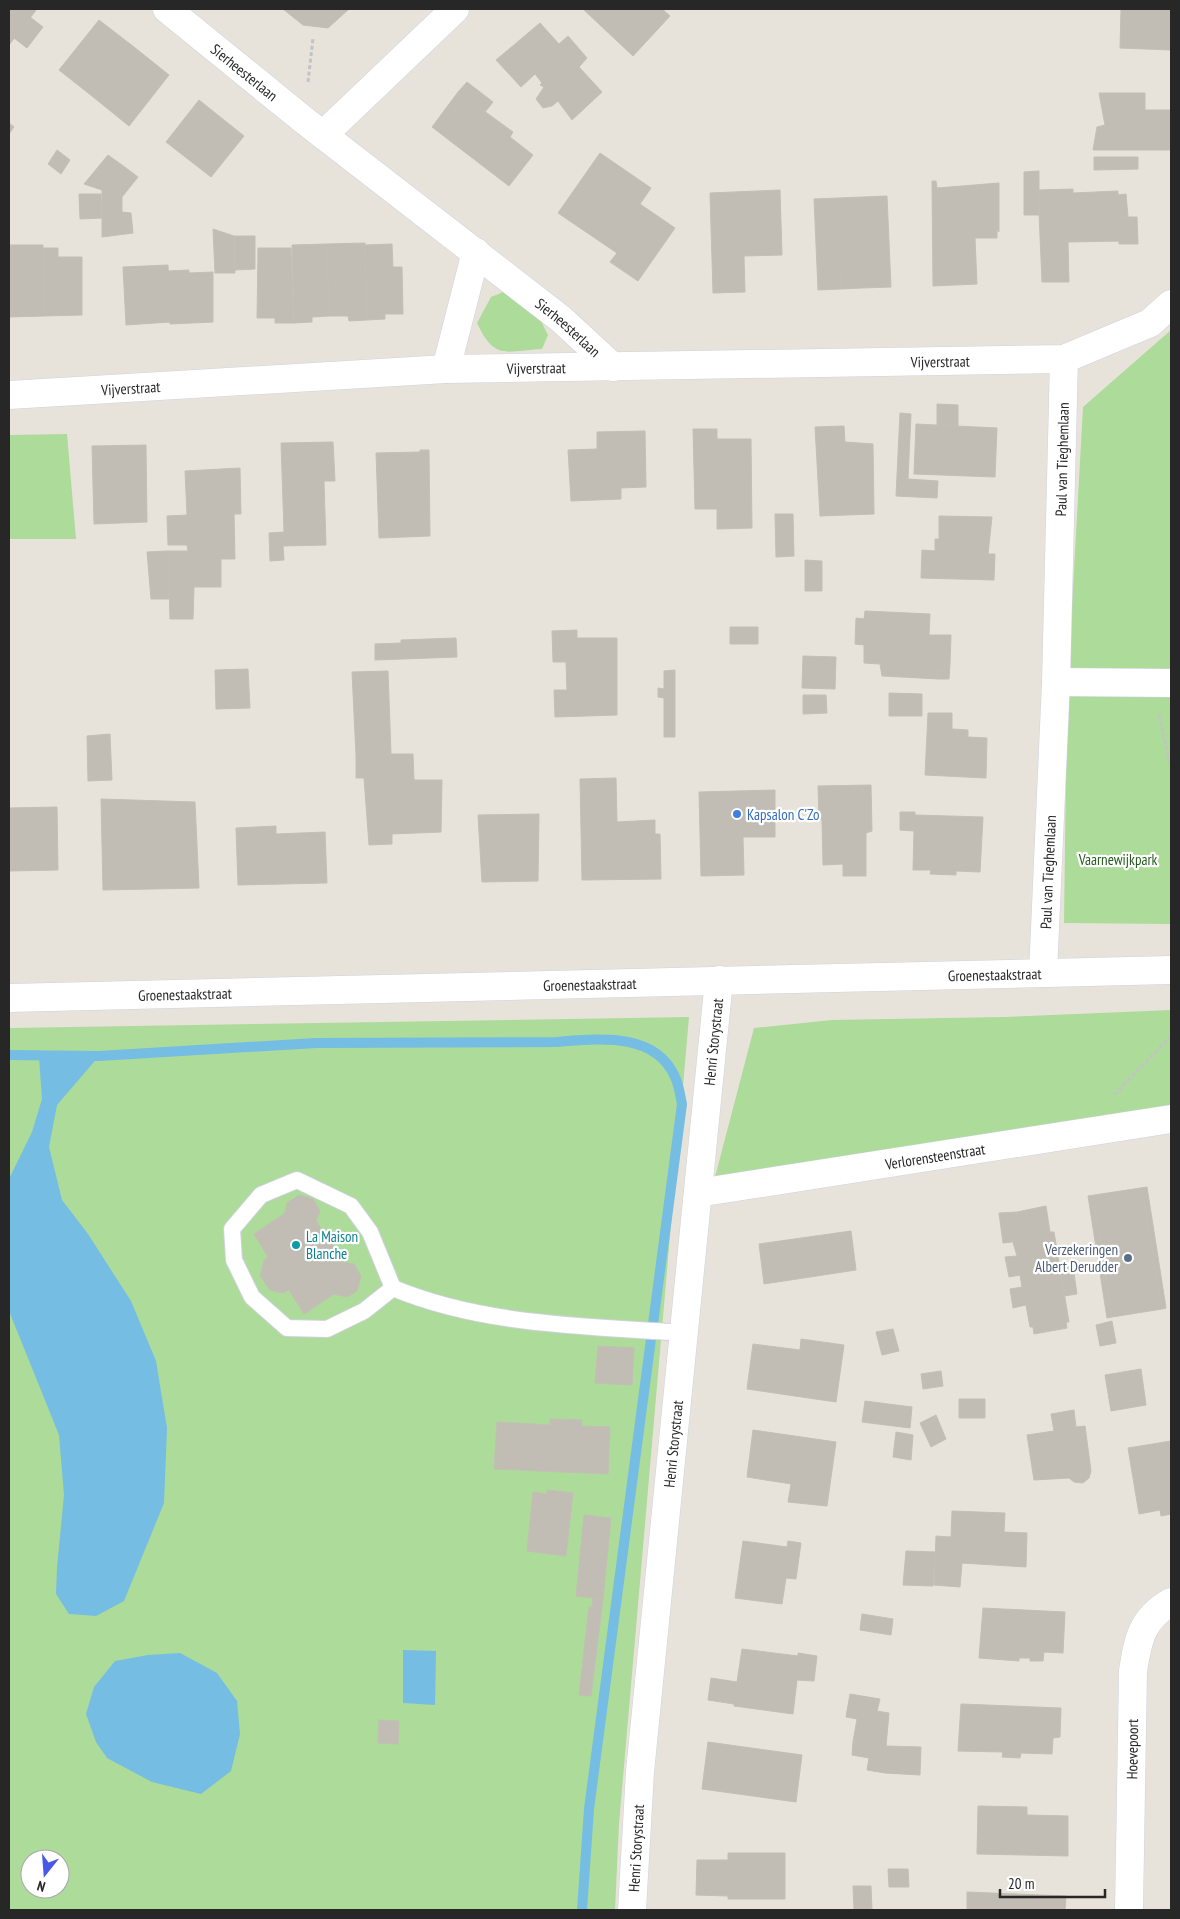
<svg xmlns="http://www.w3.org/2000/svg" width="1180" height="1919" font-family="'PT Sans Narrow',sans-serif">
<rect width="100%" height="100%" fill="#e8e3da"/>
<path fill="#acdb9a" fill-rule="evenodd" d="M508,290L541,321L548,335L542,349C505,351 495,361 477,323L491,297Z
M1171,330V924L1064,923L1067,696L1083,407Z
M67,434L76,539H9V435Z
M1171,1010V1109L715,1177L754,1028L832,1020L1004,1017Z
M689,1017L619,1824L615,1910H9V1028ZM30,1859H60V1889H30Z"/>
<path fill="#75bde2" d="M99,1056L57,1105L49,1147L62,1200L88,1234L131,1301L156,1361L167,1428L164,1503L124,1601L96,1616L69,1614L56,1594L57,1568L64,1495L59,1435L9,1311V1179L32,1132L42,1099L39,1057Z
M403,1650L436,1651L435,1705L403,1703Z
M180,1653L217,1673L237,1701L240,1734L231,1771L201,1794L152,1782L107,1758L96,1742L86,1714L94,1687L115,1661L148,1655Z"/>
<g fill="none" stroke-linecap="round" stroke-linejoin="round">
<path stroke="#75bde2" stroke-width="10" d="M9,1055L99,1056L316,1043L556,1042C597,1039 655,1031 675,1077C679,1085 680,1095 682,1104L589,1809L582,1910"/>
</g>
<path fill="#c1bdb5" stroke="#c3bfb4" d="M9,9H37L9,45Z
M283,9H349L328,28L303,25Z
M583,9H662L670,16L633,56Z
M1121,9H1171V50L1120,48Z
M30,17L43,27L27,48L14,38Z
M99,20L134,47L92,96L59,70Z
M540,23L559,44L568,36L587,58L579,67L602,92L572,120L558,101L552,106L543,108L536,99L544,87L540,85L542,83L535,74L521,87L496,60Z
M134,47L169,75L129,126L92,96Z
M467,82L493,102L485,112L458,92Z
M458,92L513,132L510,137L533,155L509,186L432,127Z
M1099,93H1145V110H1171V150H1093L1097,127L1105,125Z
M199,100L244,136L211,177L166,142Z
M9,123L14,127L9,134Z
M57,150L70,160L61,174L48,164Z
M600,153L651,188L640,204L675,228L638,281L610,262L617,253L558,213Z
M108,155L122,165L102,190L84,184Z
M1094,157H1138V169L1094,170Z
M122,165L138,177L122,197L102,190Z
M1039,171V215H1024V172Z
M932,181H936L937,188L999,183V232L997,230L971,231L972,238H975L977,284L933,286Z
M1073,189V193L1118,191V195L1126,194L1128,217H1118L1119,241L1068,242L1069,282H1042L1038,190Z
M102,190L122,197V212L131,213L133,233L102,237Z
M780,190L782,255L744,256L745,292L713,293L710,193Z
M79,194H101L102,218L80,219Z
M887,196L891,287L861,288L860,273L840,274V289L818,290L814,199Z
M1118,217H1137L1138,244H1119Z
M213,229L234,236L235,273H215Z
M997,230V238H972L971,231Z
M234,236H255V269L234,270Z
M365,243L367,320L349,321L348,316H329L327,244Z
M327,244L329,316L312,317V322L294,323L292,245Z
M392,244L393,267H402L403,314H385V319L367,320L365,245Z
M9,245H43L44,316L9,317Z
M43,248H58V257H82V315L44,316Z
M258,248H291L294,323H275V318H257Z
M168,265L170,322L126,325L123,267Z
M189,270V273L213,272V322L170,324L168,271Z
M860,273L861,288L840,289V274Z
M937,404L958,405V426L937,425Z
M900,413L911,414L908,479L938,481L937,498L896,496Z
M916,424L997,428L995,477L914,474Z
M844,426L845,442L873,444L874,514L820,516L815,427Z
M693,429H717V439H751L752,528L717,529V509H695Z
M645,431L646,487L621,488V499L571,501L568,450L597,449V432Z
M333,442L335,481H324L326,545L283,546L284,560L270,561L269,533L284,532L281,443Z
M146,445L147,522L94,524L92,446Z
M420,450H429L430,536L379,538L376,453L420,452Z
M240,468L241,514H234L235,559H221V587H194L193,619H170L168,551H188L187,545H168L167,516L187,515L185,471Z
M775,514H793L794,556L776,557Z
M939,516L992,517L988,554H995L994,580L921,578L922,550L935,551V539H939Z
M168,551L169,599H151L147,552Z
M805,560L822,561V591H805Z
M865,611L930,614L929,635H951L950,664H945L944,671H939V679L882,676L880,664L864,663V645L855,644L856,618L864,619Z
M730,627H758V644H730Z
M577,630V638H617V715L555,717L554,690H567L566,662H553L552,631Z
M456,638L457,657L375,660V644L401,643V640Z
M803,656L836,657L835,689L802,688Z
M945,664H950L949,679H939V671H944Z
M248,669L250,708L216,709L215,670Z
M675,670V737H664V698L658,697V688L664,689V671Z
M388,671L391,754L356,755L352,672Z
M889,693L922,694V716H889Z
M803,695H826L827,713L803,714Z
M928,713H952V729L968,730V737L987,738L986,778L925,775Z
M110,734L112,780L88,781L87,736Z
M391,754H413L414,780H442L441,832L392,834V844L369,845L364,778H356V755Z
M616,778L617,822L655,820V834H660L661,879L582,880L580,779Z
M871,785L872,831L866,833V876H843V864L823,865L822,820L819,819L818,786Z
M775,790V837H743L744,875L701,876L699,792Z
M101,799L195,802L199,888L103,890Z
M57,807L58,870L9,871V808Z
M900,812H915V815L983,817L980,872L956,871V875L930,874L931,870H913L914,831L900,830Z
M539,814L538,881L482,882L478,815Z
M276,826V834L325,832L327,883L238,885L236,828Z
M1147,1187L1166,1308L1162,1309L1144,1200L1095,1207L1112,1317L1107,1318L1088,1196Z
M299,1195L313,1199L320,1211L316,1221L343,1262L354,1264L361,1276L357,1291L347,1297L334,1294L304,1314L289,1290L283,1293L270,1290L260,1276L264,1260L268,1257L254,1234L285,1213L287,1203Z
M1144,1200L1162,1309L1112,1317L1095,1207Z
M1046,1206L1050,1232H1054L1069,1322H1066L1067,1328L1034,1334L1033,1327H1030L1026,1305L1013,1308L1010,1289L1022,1287L1020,1275L1009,1277L1005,1257L1017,1256L1012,1239L1021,1237L1017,1212Z
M1017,1212L1021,1237L1012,1239V1242L1003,1243L999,1213Z
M851,1231L856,1270L764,1284L759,1244Z
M1073,1266L1077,1294L1064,1296L1060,1268Z
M1112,1321L1116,1343L1100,1346L1096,1325Z
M893,1329L899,1351L882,1355L876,1332Z
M801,1339L844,1345L836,1402L747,1389L753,1344L800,1350Z
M598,1346L634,1348L632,1385L595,1383Z
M1141,1369L1146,1405L1111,1411L1105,1375Z
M941,1371L943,1386L923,1389L921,1374Z
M959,1399H985V1418H959Z
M865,1401L912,1407L910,1428L862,1422Z
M1074,1410L1076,1427L1085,1426L1091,1471L1089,1478L1083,1483L1074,1482L1069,1478L1034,1480L1027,1435L1054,1431L1051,1414Z
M936,1415L946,1439L931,1447L920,1423Z
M550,1419L582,1420L581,1426L610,1427L608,1474L494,1469L497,1422L550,1425Z
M753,1430L836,1442L827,1506L788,1502L791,1484L747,1477Z
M896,1432L913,1435L911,1460L893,1457Z
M1171,1441V1514L1161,1516L1160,1510L1139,1514L1128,1448Z
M547,1490L573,1493L566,1556L527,1551L533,1492L547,1494Z
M952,1511L1005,1513L1004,1532L1027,1533L1026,1567L962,1563L960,1587L934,1585L936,1536L951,1537Z
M584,1515L611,1518L603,1599L576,1596Z
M743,1541L787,1547L788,1541L801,1543L796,1579L786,1578L782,1604L735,1598Z
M906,1551L935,1552L933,1586L903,1585Z
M593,1598L603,1599L591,1696L579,1695L589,1607H592Z
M983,1608L1065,1612L1063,1653L1044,1652L1043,1661H1030V1658H1019V1661L979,1658Z
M862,1614L893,1619L891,1635L860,1630Z
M742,1649L798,1656V1653L817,1656L814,1681L797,1680L793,1714L734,1706V1704L708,1700L711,1678L737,1682Z
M850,1694L880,1699L877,1711L889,1713L886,1746L853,1742L857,1719L846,1717Z
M961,1704L1061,1708L1060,1737L1053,1738L1052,1754L1021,1753L1020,1758L1002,1757L1003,1752L958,1751Z
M379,1720L399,1721L398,1744L378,1743Z
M708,1742L802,1755L796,1802L702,1789Z
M853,1742L886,1746L885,1773L867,1770L869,1758L852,1755Z
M886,1746L921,1747L920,1775L885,1773Z
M978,1806L1027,1807V1815L1068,1816V1856L977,1854Z
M728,1853H785V1899H728V1896L696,1895L697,1860H728Z
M888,1869H908L909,1887H889Z
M853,1886H871L872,1910H854Z
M967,1892L1066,1896L1065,1910H967Z"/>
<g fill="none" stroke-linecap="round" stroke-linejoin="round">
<defs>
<path id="service" d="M393,1288L370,1232L351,1206L297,1180L261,1195L232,1229L234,1260L252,1297L287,1328L327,1329L364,1311L393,1288C484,1326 588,1326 685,1333"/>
<g id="minor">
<path id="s1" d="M167,9L305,121L561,319L613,367"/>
<path d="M323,135L455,9"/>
<path d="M446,369L476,252"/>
<path id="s2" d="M9,395L446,369L1064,359L1150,323L1171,304"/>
<path d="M1056,682L1171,683"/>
<path id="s3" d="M1043,973L1056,682L1064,359"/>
<path id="s4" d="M698,1193L1171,1119"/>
<path id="s5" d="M632,1910L640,1772L719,980"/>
<path id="s6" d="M1129,1910L1133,1671C1138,1640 1141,1619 1171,1602"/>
</g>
<g id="tertiary">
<path id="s7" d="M9,998L1171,970"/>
</g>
</defs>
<use href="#service" stroke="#cfd1df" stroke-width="18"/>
<use href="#minor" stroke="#cfd1df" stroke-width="29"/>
<use href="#tertiary" stroke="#cfd1df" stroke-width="29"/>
<path stroke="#c3c3c3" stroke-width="3" stroke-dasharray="4 2.5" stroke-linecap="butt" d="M308,82L313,38
M1159,715L1171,768
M1114,1095L1171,1036"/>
<use href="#service" stroke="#fff" stroke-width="16"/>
<use href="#minor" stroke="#fff" stroke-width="28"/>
<use href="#tertiary" stroke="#fff" stroke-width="28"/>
</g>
<circle fill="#3f7fe0" stroke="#fff" stroke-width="2" cx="737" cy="814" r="5"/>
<circle fill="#0f9aa8" stroke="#fff" stroke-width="2" cx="296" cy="1245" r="5"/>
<circle fill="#5c6f8a" stroke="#fff" stroke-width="2" cx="1128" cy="1258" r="5"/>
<g text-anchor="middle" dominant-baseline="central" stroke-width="4.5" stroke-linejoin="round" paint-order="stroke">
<g font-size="15" fill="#272727" stroke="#fff">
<text stroke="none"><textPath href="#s1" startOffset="100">Sierheesterlaan</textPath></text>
<text stroke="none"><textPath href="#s1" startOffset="512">Sierheesterlaan</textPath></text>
<text stroke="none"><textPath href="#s2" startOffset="932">Vijverstraat</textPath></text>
<text stroke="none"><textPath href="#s2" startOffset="528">Vijverstraat</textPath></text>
<text stroke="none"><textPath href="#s2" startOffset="122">Vijverstraat</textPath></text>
<text stroke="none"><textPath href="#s3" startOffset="514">Paul van Tieghemlaan</textPath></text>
<text stroke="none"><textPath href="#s3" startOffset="101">Paul van Tieghemlaan</textPath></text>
<text stroke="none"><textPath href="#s7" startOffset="986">Groenestaakstraat</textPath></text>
<text stroke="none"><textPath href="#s7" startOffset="581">Groenestaakstraat</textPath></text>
<text stroke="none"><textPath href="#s7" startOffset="176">Groenestaakstraat</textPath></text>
<text stroke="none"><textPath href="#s5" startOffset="872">Henri Storystraat</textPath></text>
<text stroke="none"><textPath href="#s4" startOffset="240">Verlorensteenstraat</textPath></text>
<text stroke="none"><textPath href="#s5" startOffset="468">Henri Storystraat</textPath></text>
<text stroke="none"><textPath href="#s6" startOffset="161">Hoevepoort</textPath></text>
<text stroke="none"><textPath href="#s5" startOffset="62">Henri Storystraat</textPath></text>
</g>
<g font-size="15" fill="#366cbe" stroke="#fff" text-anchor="start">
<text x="747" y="814">Kapsalon C'Zo</text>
</g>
<g font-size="15" fill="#275c1f" stroke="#fff">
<text x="1118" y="859">Vaarnewijkpark</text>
</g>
<g font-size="15" fill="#0d838f" stroke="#fff" text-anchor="start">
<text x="306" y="1236">La Maison<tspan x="306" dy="17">Blanche</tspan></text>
</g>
<g font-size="15" fill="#4e5e75" stroke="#fff" text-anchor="end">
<text x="1118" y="1249">Verzekeringen<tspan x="1118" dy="17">Albert Derudder</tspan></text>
</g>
</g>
<rect width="1180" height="1919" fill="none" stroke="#272727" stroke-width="20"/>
<g transform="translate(45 1874) rotate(197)"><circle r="24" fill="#ffffff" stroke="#a9a9a9"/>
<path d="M0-4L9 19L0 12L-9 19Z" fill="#4759e8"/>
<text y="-8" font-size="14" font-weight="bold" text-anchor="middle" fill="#272727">N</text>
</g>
<path d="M1000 1889v8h105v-8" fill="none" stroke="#272727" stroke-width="2.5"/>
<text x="1008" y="1889" font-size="15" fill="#272727" stroke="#ffffff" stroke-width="4" paint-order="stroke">20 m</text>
</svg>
